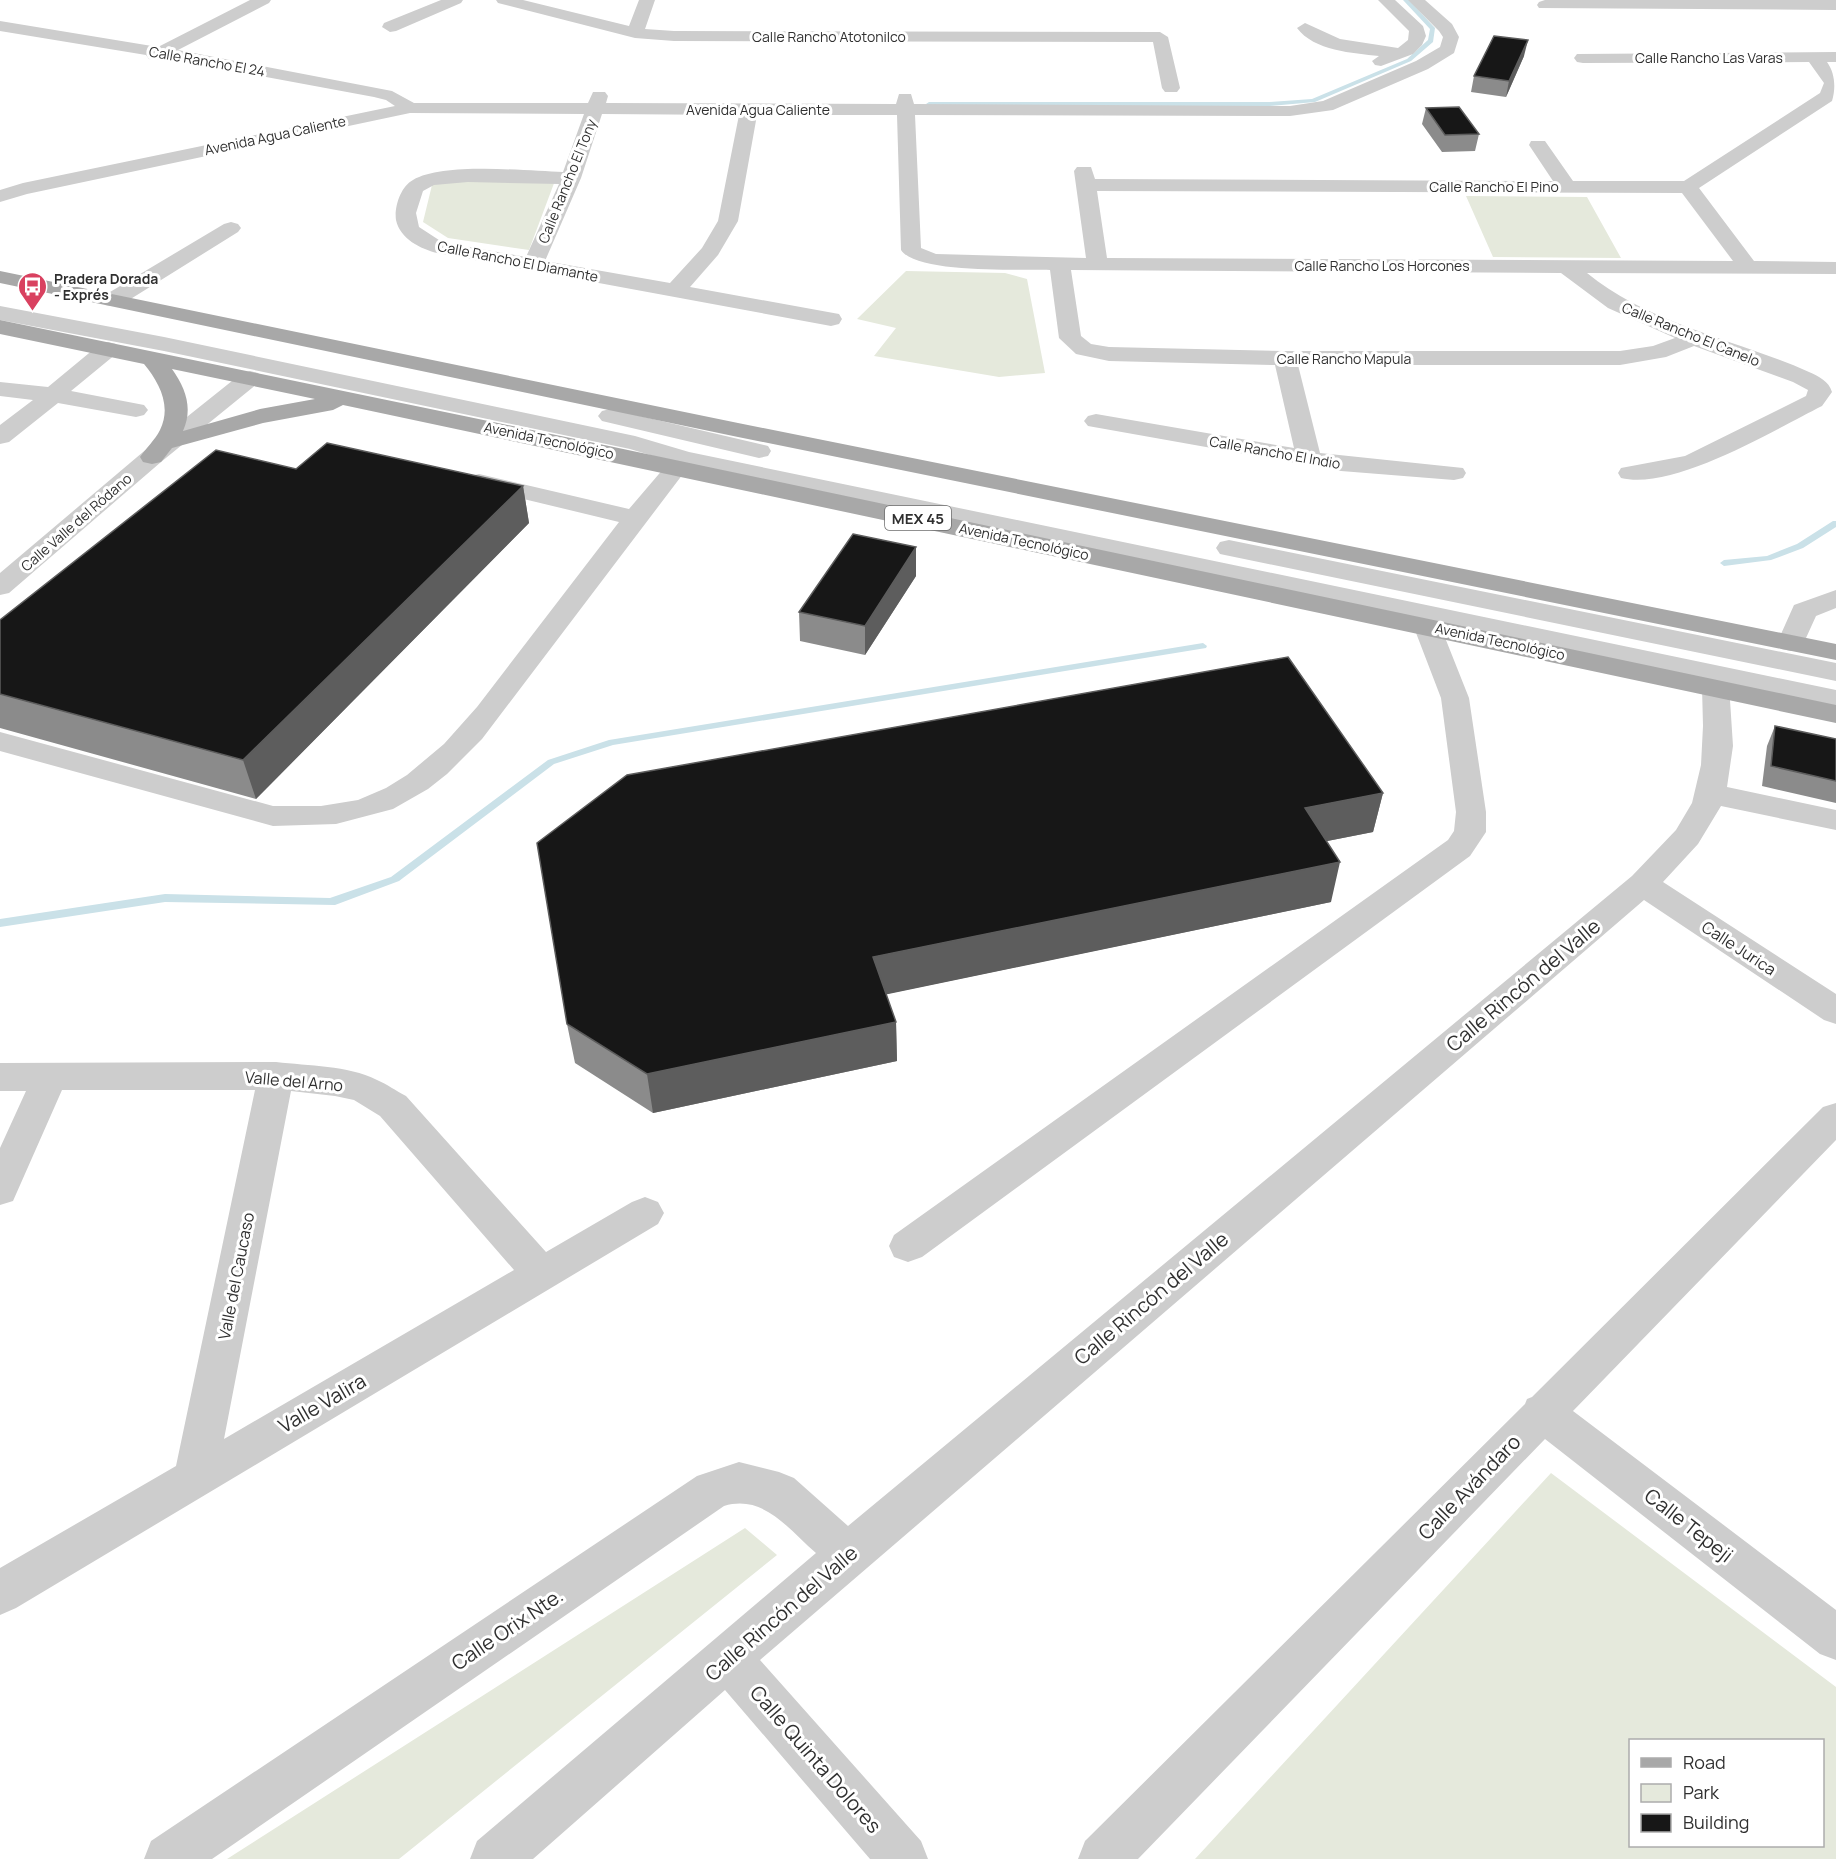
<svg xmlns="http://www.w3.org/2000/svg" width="1836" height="1859" font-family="Manrope,sans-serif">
<rect width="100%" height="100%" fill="#fff"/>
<path fill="#e5e9dc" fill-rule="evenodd" d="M556,178L529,250L448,238L423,222L432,185L452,179Z
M1466,196L1587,197L1621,258L1493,257Z
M906,271L1005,273L1027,279L1045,373L999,377L874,356L896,328L857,319Z
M1551,1473L1836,1687V1859H1195ZM1630,1740H1822V1846H1630Z
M745,1528L777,1555L399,1859H227Z"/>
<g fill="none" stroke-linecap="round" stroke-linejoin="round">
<path fill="#cae1e8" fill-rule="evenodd" d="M1403,0H1409L1435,28L1433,42L1411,61L1315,102L1270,106H929L926,104L929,102H1270L1312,99L1407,59L1428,40L1430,29Z
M1833,521H1836V527L1803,548L1771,560L1724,566L1720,563L1724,560L1767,556L1797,544Z
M1203,643L1207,646L1206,648L613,745L554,764L399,881L335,905L165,902L0,927V919L165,894L330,898L391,877L548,760L609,740Z"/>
<path fill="#cdcdcd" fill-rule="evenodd" d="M250,0H271L269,3L178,50L392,91L414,103H588L593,92H605L608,96L606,103L896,104L899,94H911L914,104L1290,106L1323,101L1416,61L1440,47L1443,37L1439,31L1408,0H1425L1452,24L1459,37L1454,53L1428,69L1333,110L1290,116L915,115L921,248L936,254L1086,258L1074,171L1077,167H1091L1095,179L1553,181L1529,145L1531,141H1545L1573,181H1684L1820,93L1824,83L1809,62L1583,63L1577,62L1574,58L1577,54L1836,52V62H1827C1835,73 1836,88 1832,101L1699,188L1754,261L1836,262V274L1587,273C1651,325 1735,339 1809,372C1818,376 1829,381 1832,392L1822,406C1774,430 1674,491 1621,478L1618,473L1621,468L1685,456L1806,396L1808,390L1793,382L1694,346L1666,357L1620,365H1298L1320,453L1463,468L1466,473L1463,478L1454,480L1341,471L1088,426L1084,421L1088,416L1096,414L1294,448L1275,365L1109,361L1076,354L1059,338L1050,270C1020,269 917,274 901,250L897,115H757L738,221L718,255L690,287L839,314L842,319L839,324L831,326L437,253C421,249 400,239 396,220C394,207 401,186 413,180C444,162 526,171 563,172L584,114L410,113L27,194L0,202V190L23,183L395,106L386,100L374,97L163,58L155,60L149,59L146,55L0,31V21L158,47ZM602,114L739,115L718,221L702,248L670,283L545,261L581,178ZM468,182L559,184L526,257L442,242L419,227L416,213L423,191L434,185ZM1097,191L1682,193L1733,261L1107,258ZM1071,270L1561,273L1608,308L1675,338L1653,346L1620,351H1285L1109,347L1091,344L1081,336Z
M441,0H463L461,3L396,31L390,32L382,27L384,23Z
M496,0H523L629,26L639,0H655L645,29L674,31L1160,32L1168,37L1180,88L1177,92H1165L1162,88L1153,42L674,41L635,38L498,3Z
M1378,0H1395L1423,26L1426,36L1422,45L1413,54L1381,66L1375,65L1372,61L1379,56C1353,53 1314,51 1297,28L1305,23L1340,39L1398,48L1408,40L1409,31Z
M1545,0H1836V10L1539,8L1537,5L1539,2Z
M231,222L238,224L241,228L238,232L121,305L113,306L105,305L102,300L105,295L224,224Z
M0,306L164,337L635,436L689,452L1836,690V708L1729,685L1733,746L1727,787L1836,810V830L1721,806L1698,844L1663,882L1836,994V1024L1824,1020L1644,900L760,1660L921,1841L928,1859H870L725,1690L533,1859H470L477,1841L816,1553C788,1529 764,1494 724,1506L212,1859H144L151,1841L697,1476L739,1462L779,1472L794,1478L848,1526L1632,876L1676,830L1692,803L1701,765L1703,726L1702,687L1706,681L1440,625L1469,698L1486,812V832L1470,856L922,1257L908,1262L894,1257L889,1246L894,1235L1448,840L1454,831L1456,812L1441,698L1413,625L1417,620L689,466L482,739L447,774L428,789L393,809L336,824L273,826L0,751V732L273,806H321L358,800L386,788L407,775L444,744L477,707L619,522L470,486L467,481L470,476L479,474L629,509L670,461L630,449L164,351L0,320Z
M108,342L116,344L119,349L116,354L71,391L144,405L148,410L144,415L136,417L58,403L9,442L0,444V425L33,400L0,396V382L48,387L100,344Z
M250,371L258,373L262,378L258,383L161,462L9,593L0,595V573L143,452L242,373Z
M610,409L768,446L771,451L768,456L759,458L602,421L598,416L602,411Z
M1229,540L1836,663V681L1220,554L1216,548L1220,542Z
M1836,590V608L1816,616L1801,649L1791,651L1781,649L1777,643L1794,605Z
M276,1062C309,1066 347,1065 377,1080C387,1084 396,1091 406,1096L546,1252L632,1202L645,1197L658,1202L664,1213L658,1224L16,1608L0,1615V1568L176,1466L255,1090H62L13,1201L0,1205V1148L26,1091H0V1063ZM291,1091L335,1096L354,1100L380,1116L514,1270L224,1439Z
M1836,1103V1140L1573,1411L1836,1610V1660L1820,1654L1545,1439L1138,1859H1078L1085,1841L1525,1404L1527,1399L1532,1397L1823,1107Z"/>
<path fill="#a8a8a8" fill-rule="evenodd" d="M0,271L738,423L1836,644V660L738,437L0,283Z
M0,320L609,446L1836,705V723L343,405L333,410L263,423L172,448L161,462L152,464L143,462L140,457C146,448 155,440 160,430C172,406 159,382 144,364L0,334ZM172,369L315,399L260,409L183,431C193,408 186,389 172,369Z"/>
</g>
<path fill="#8b8b8b" d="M1524,56L1506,97L1471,92L1474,76Z
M1426,108L1479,134L1475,151L1442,152L1422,124Z
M296,469L523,486L529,523L256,799L0,728V620Z
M916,547V576L865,655L800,641L799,612Z
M1775,726L1836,739V803L1762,786L1767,746Z
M1383,793L1373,832L1327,841L1331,902L886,994L896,1022L897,1061L653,1113L575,1063L567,1024Z"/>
<path fill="#5d5d5d" d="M1528,40L1524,56L1506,97L1509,81Z
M523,486L529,523L256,799L243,760Z
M916,547V576L865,655V626Z
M1383,793L1373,832L1297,847L1305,808Z
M1340,862L1331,902L874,997L873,957Z
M896,1022L897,1061L653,1113L647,1074Z"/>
<path fill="#171717" stroke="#5d5d5d" stroke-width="1.5" d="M1494,36L1528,40L1509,81L1474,76Z
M1459,107L1479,134L1445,135L1426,108Z
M327,443L523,486L243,760L0,694V620L216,450L296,469Z
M853,534L916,547L865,626L799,612Z
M1288,657L1383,793L1305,808L1340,862L873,957L896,1022L647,1074L567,1024L537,843L627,775Z
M1775,726L1836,739V781L1771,766Z"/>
<defs>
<symbol id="bus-pin" viewBox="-11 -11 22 30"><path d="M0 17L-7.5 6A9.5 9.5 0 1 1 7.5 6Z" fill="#d94160" stroke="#fff"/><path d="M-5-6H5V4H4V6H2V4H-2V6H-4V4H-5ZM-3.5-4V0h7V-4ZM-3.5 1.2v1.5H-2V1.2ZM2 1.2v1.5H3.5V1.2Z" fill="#fff"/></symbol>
</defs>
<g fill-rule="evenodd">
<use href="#bus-pin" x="16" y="270" width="33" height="45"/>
</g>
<g text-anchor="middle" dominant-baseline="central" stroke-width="6" stroke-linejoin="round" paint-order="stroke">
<g font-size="14" fill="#303030" stroke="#fff">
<text x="829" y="36">Calle Rancho Atotonilco</text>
<text x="1709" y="57">Calle Rancho Las Varas</text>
<text transform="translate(207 61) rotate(10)">Calle Rancho El 24</text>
<text x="758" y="109">Avenida Agua Caliente</text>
<text transform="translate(275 135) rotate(-12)">Avenida Agua Caliente</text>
<text transform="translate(567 181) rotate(-68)">Calle Rancho El Tony</text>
<text x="1494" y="186">Calle Rancho El Pino</text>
<text transform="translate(518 261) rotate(11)">Calle Rancho El Diamante</text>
<text x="1382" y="265">Calle Rancho Los Horcones</text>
<text transform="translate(1691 334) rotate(22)">Calle Rancho El Canelo</text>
<text x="1344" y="358">Calle Rancho Mapula</text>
<text transform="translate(549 440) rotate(12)">Avenida Tecnológico</text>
<text transform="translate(1275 452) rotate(10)">Calle Rancho El Indio</text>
<text transform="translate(76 522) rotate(-41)">Calle Valle del Ródano</text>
<text transform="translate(1024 541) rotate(12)">Avenida Tecnológico</text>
<text transform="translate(1500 641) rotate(12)">Avenida Tecnológico</text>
</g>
<g font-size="14" font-weight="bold" fill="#303030" stroke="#fff" text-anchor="start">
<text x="54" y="278">Pradera Dorada<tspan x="54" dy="16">- Exprés</tspan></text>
</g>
<rect fill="#fff" stroke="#6e6e6e" stroke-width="1.5" x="885" y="506" width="66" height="24" rx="4.5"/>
<g font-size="15" font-weight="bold" fill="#303030">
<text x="918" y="518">MEX 45</text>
</g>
<g font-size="16" fill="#303030" stroke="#fff">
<text transform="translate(1739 948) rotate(33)">Calle Jurica</text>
<text transform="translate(294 1081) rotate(5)">Valle del Arno</text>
<text transform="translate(236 1276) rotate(-79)">Valle del Caucaso</text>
</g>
<g font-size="20" fill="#303030" stroke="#fff">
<text transform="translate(1523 985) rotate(-40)">Calle Rincón del Valle</text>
<text transform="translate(1151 1298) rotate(-40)">Calle Rincón del Valle</text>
<text transform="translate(322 1403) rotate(-30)">Valle Valira</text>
<text transform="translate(1469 1487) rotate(-46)">Calle Avándaro</text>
<text transform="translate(1689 1525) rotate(38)">Calle Tepeji</text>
<text transform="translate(781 1613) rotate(-41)">Calle Rincón del Valle</text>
<text transform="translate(507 1629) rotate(-34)">Calle Orix Nte.</text>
<text transform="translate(816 1759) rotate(49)">Calle Quinta Dolores</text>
</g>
</g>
<rect x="1629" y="1739" width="195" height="108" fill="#ffffff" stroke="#acacac" stroke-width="1.5"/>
<rect x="1641" y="1758" width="30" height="9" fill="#a8a8a8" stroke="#acacac" stroke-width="1.5"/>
<text x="1683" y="1769" font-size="18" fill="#303030">Road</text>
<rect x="1641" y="1784" width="30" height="18" fill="#e5e9dc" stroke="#acacac" stroke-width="1.5"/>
<text x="1683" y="1799" font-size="18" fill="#303030">Park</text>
<rect x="1641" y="1814" width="30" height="18" fill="#171717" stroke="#acacac" stroke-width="1.5"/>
<text x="1683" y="1829" font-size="18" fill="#303030">Building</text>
</svg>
